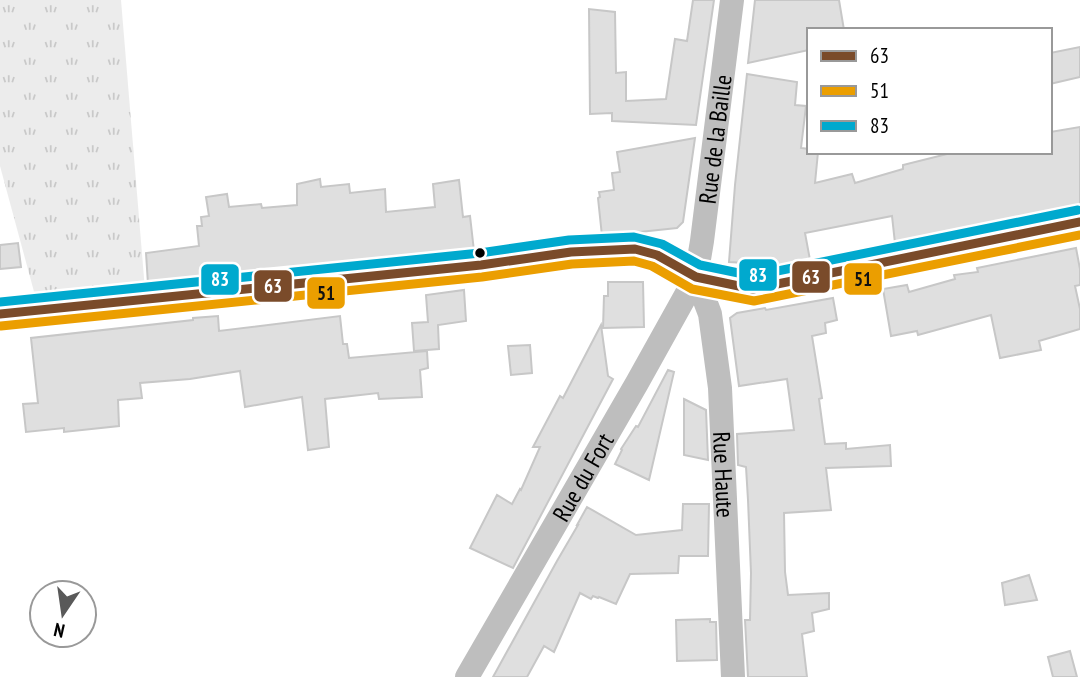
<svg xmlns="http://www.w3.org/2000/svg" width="1080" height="677" font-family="'PT Sans Narrow',sans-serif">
<defs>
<pattern id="grass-tufts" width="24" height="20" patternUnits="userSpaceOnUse" patternTransform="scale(1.75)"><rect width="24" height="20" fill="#ececec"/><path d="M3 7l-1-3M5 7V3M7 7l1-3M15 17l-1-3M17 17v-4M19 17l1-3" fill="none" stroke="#c9c9c9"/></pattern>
</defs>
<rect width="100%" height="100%" fill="#fff"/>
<path fill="url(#grass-tufts)" d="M0,0H121L145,290L36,299L0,166Z"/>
<path fill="#dfdfdf" stroke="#c7c7c7" stroke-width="2" d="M693,0H714L696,125L612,121V113L590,114L589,9L615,12L616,73L626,72V101L666,99L675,39L687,41Z
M755,0H839L844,30H809V50L748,63Z
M1080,47V77L1050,84V53Z
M747,74L797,82L795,105L806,106L801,148L809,149V152H818L815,183L852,174L855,183L903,169V165L955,152H1050V132L1080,127V208L895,243L892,216L805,233L810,260L784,265L729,262L735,185Z
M695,138L683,222L677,228L602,236L598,198L600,197L599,192L614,190L612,173L620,172L617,152Z
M320,179L321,187L349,184L350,193L385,189L386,212L435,207L433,184L459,180L463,217L470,216L474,251L148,284L146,253L199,246L197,226H202L201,217L209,216L206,197L227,194L229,207L261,204L262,208L297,205V184Z
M18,243L21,267L0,269V245Z
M1076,248L1080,269V285L1075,286L1080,309V329L1039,341L1041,350L1000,358L991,315L918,335L917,331L891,336L883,289L907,285L909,292L955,279L954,275L978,272L977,268Z
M608,282H643L644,327L603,328L604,296H608Z
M464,290L466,321L438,325L439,349L414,351L412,323L428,322L426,295Z
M833,298L837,320L825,323L826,333L812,336L822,398L819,399L825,444L846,443V449L890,445L891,466L826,468L831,510L784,513L785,572L788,595L829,593V609L812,613L814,631L802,634L807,677H748L745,620H750L751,573L748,500L746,467L738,465L737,434L794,430L787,379L739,386L730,318L737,313L765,308L766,310Z
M218,316L219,331L340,316L343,344H347L349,358L427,351L428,368L420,370L422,397L379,399L378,393L325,399L329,447L308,450L302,397L245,407L240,371L190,379L140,383L142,398L118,400L119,426L64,432V428L26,432L23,404L38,403L31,338L193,320V318Z
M601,325L608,376L613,379L513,568L470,548L497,495L512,504L520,489L521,490L540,447H533L560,396L563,398Z
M530,345L532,373L511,375L508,346Z
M668,370L674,372L649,480L615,464L622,450L621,449L636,426L638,427Z
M684,399L706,410L708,460L684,455Z
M683,504H709L708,556H679L678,573L630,574L616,604L599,597L598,598L593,596L591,599L580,593L554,652L544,646L527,677H493L557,561L578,525H577L587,507L636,535L682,530Z
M1029,575L1037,600L1005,605L1002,583Z
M710,619V622H716L717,660L677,661L676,620Z
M1070,651L1077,677H1053L1048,657Z"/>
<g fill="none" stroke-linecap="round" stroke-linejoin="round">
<g stroke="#bebebe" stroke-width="24">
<path id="s1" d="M696,277L710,314L720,388L733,677"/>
<path d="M0,314L481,265L571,252L635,249L657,255L696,277L753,289L1080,222"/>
<path id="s2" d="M467,677L637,383L696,277L702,241L732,0"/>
</g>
<defs>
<path id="bus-1" d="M0,314L481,265L571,252L635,249L657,255L696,277L753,289L1080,222"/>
<path id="bus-2" d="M1,326L482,277L572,264L634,261L652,266L692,289L754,301L1080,235"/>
<path id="bus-3" d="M0,302L480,253L569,240L634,237L662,244L700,265L753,276L1078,210"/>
</defs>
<use href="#bus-1" stroke="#fff" stroke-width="14"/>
<use href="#bus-2" stroke="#fff" stroke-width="14"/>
<use href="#bus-3" stroke="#fff" stroke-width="14"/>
<use href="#bus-1" stroke="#7a4b2a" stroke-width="9"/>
<use href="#bus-2" stroke="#eb9e00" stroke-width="9"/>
<use href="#bus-3" stroke="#00a9ce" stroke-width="9"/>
</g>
<circle fill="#000" stroke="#fff" stroke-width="2.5" cx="480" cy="253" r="6"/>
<g text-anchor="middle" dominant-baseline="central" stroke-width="5" stroke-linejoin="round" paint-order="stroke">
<g font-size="24" fill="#000" stroke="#fff">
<text stroke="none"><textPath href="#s2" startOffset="600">Rue de la Baille</textPath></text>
<text stroke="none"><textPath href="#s1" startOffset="201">Rue Haute</textPath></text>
<text stroke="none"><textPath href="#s2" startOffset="231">Rue du Fort</textPath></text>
</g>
</g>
<g stroke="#fff" stroke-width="2.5">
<rect x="738" y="258" width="40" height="34" rx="7" fill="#00a9ce"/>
<rect x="791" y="260" width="40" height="34" rx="7" fill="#7a4b2a"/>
<rect x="843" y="262" width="40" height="34" rx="7" fill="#eb9e00"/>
<rect x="200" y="263" width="40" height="33" rx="7" fill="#00a9ce"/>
<rect x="253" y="269" width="40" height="34" rx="7" fill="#7a4b2a"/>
<rect x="306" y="276" width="40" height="34" rx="7" fill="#eb9e00"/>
</g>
<g font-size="19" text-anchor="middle" font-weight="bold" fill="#fff">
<text x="758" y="282">83</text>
<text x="811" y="284">63</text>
<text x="220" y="286">83</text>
<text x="273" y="293">63</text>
</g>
<g font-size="19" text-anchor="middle" font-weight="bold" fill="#111">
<text x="863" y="286">51</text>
<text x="326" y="300">51</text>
</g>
<rect x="807" y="28" width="245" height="126" fill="#ffffff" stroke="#999999" stroke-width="2"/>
<rect x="821" y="51" width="35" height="10" fill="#7a4b2a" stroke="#999999" stroke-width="2"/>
<text x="870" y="63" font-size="21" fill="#000000">63</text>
<rect x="821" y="86" width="35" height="10" fill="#eb9e00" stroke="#999999" stroke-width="2"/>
<text x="870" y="98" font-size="21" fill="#000000">51</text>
<rect x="821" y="121" width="35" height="10" fill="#00a9ce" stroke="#999999" stroke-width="2"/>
<text x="870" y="133" font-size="21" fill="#000000">83</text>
<g transform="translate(63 614) rotate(193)"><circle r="33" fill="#ffffff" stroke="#999999" stroke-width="2"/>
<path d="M0-5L12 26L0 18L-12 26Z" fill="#595959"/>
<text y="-10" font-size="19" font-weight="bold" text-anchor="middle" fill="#000000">N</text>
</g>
</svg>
